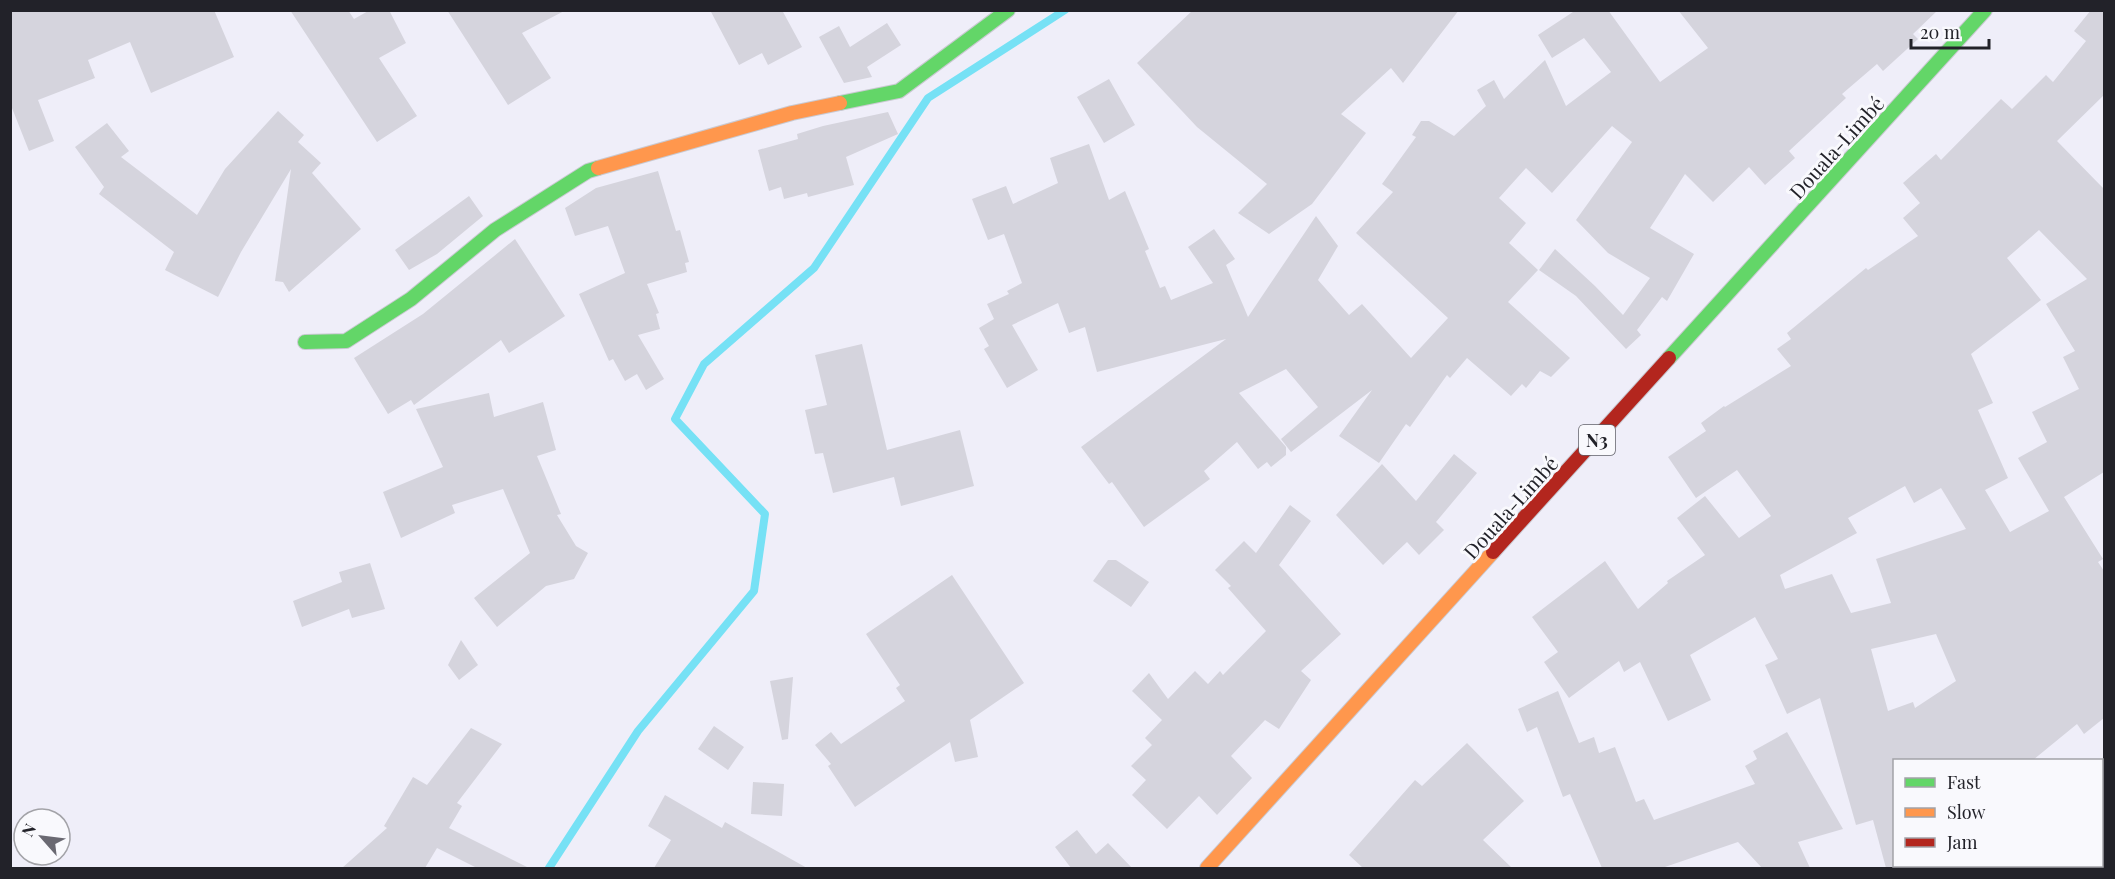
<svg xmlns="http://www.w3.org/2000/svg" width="2115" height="879" font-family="'Playfair Display',serif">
<rect width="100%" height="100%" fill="#efeef9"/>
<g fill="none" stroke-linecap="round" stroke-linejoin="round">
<path stroke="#76e1f5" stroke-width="8" d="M549,868L638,731L754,591L765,514L675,419L704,364L814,268L928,98L1065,10"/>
</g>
<path fill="#d5d4dd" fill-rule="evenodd" d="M10,10H214L234,57L151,93L130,42L88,60L95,78L38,100L54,141L29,151L10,103Z
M290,10H348L354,19L370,10H389L406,43L379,58L417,116L377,142Z
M447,10H566L522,33L551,78L508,105Z
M710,10H782L802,47L768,65L762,53L739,65Z
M1193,10H1459L1403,83L1391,68L1341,114L1366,133L1312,204L1269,234L1238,213L1267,184L1197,127L1137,63Z
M1576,10H1608L1660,82L1708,48L1678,10H1938L1913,34L1918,39L1883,71L1877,64L1842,94L1846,98L1789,151L1795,158L1765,185L1749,167L1713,202L1685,174L1650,228L1694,254L1667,301L1662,297L1637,330L1641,335L1626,349L1576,296L1539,270L1555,249L1595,286L1623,315L1650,278L1608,253L1576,220L1632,142L1612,126L1552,193L1526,168L1499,198L1526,223L1509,243L1538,270L1508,302L1570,358L1551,377L1540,371L1526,388L1522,384L1511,396L1467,358L1450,378L1447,375L1410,427L1406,424L1379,463L1339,436L1372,390L1291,452L1281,439L1318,407L1286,369L1239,393L1286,447V455L1271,467L1267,462L1258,469L1237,442L1204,471L1210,479L1144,527L1112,482L1109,484L1081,447L1226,339L1097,372L1085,327L1069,333L1058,303L1012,325L1038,370L1007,388L984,349L989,346L979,328L994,319L987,304L1009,294L1007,291L1022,283L1004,234L988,240L972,199L1006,186L1013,204L1058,183L1050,158L1089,144L1109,200L1125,191L1149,249L1145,251L1160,288L1165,286L1171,300L1213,283L1188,247L1214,229L1235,259L1226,265L1248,317L1316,216L1338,246L1318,280L1349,315L1362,304L1411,358L1448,318L1356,233L1393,192L1382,184L1416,137L1412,135L1421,121H1429L1454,136L1486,106L1477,90L1494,80L1504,99L1545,60L1566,106L1611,72L1584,38L1552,58L1538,35Z
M2091,10H2104V95L2057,141L2104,189V472L2064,497L2103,559L2098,562L2104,571V718L2084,734L2077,724L2033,760H1894V868H1886L1873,820L1856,825L1820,698L1787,714L1765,665L1778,659L1755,617L1690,655L1711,700L1668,721L1640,662L1624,672L1619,661L1569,698L1544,662L1558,652L1532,617L1605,561L1638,609L1668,583L1667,581L1705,555L1677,518L1705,496L1739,538L1771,516L1737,470L1696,498L1668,457L1706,431L1701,423L1724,406L1725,407L1791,366L1777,349L1791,339L1787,333L1866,268L1868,270L1918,236L1903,218L1920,203L1903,183L1936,154L1941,160L2001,99L2012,109L2046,75L2053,82L2086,41L2074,31ZM2039,230L2087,279L2046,304L2075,351L2063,357L2079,389L2032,412L2047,442L2018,458L2049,511L2010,532L1985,490L2008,478L1978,410L1993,403L1971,354L2041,300L2007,258ZM1905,486L1914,503L1941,488L1966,529L1876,559L1891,603L1851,613L1832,574L1785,589L1780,575L1857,533L1848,518ZM1936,634L1956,681L1915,708L1913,702L1888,711L1871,649Z
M887,23L901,45L867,67L872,77L844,83L819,37L839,26L850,47Z
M1109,79L1135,125L1104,143L1077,97Z
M278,111L304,135L298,142L321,163L312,173L361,229L289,292L283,282L275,281L291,169L241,252L218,297L165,270L174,252L99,194L104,187L75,147L107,123L129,151L121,157L197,215L225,169Z
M888,112L898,134L846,157L854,185L808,197L807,193L784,199L781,187L769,191L758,150L798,139L797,134L823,126Z
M658,171L676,231L680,230L689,262L685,263L687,272L647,284L659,313L656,314L660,329L638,335L664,379L646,390L637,374L625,381L613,359L609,361L579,294L625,273L608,226L575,236L565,208L596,188Z
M469,196L483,216L437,254L409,270L395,250Z
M515,239L565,316L509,353L501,340L414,405L411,400L388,414L354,358L423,314Z
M862,344L887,450L960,430L974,486L901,506L894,477L833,493L823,453L815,454L805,410L827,405L815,355Z
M489,393L494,417L543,402L556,450L537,456L561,514L557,515L576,546L588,553L574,579L546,586L497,627L474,598L530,553L503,489L452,505L455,513L401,538L383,492L443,467L416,409Z
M1454,454L1477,473L1436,522L1444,530L1419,555L1407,542L1383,565L1336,515L1382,464L1416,501Z
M1290,505L1311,521L1279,565L1341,634L1301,671L1311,680L1279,729L1265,720L1231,756L1252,778L1217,815L1199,796L1167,829L1132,795L1146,780L1131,766L1152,745L1145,738L1162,720L1132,691L1149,673L1168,699L1195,671L1208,684L1220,671L1223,675L1266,631L1228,588L1231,586L1215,570L1244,541L1256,553Z
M1108,560H1116L1149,582L1131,607L1093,581Z
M370,563L385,609L352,618L349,609L302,627L293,601L342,582L339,572Z
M952,575L1024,683L970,720L978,757L955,762L950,742L855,807L828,766L831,764L815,745L831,732L841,744L905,701L896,688L900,685L866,634Z
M461,640L478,665L459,680L448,665Z
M793,677L788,739L782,740L770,681Z
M1558,691L1579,743L1594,737L1599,753L1615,747L1636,802L1644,799L1654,820L1755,784L1745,766L1757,759L1753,751L1787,732L1843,829L1798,842L1810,868H1762L1738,842L1662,868H1602L1570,794L1563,797L1537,727L1527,732L1518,709Z
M714,726L744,747L728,770L698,749Z
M471,728L502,744L457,803L462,806L449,828L529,868H477L437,848L425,868H342L387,828L384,826L413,777L427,785Z
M1467,743L1524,801L1483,840L1512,868H1363L1349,855L1415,780L1422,786Z
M753,782L784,784L782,816L751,814Z
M665,795L722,828L725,822L807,868H654L671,840L648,826Z
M1077,830L1096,854L1108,843L1132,868H1071L1055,847Z"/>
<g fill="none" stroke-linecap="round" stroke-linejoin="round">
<defs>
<path id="fast" d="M840,103L899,91L1008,10
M305,342L346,341L411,299L495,230L588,171L598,168
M1669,358L1985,10"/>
<path id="slow" d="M598,168L792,113L840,103
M1207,868L1493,552"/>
<path id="jam" d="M1493,552L1669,358"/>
</defs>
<use href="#fast" stroke="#c9c9d1" stroke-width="16"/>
<use href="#slow" stroke="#c9c9d1" stroke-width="16"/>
<use href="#jam" stroke="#c9c9d1" stroke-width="16"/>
<use href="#fast" stroke="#63d668" stroke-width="14"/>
<use href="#slow" stroke="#ff974d" stroke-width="14"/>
<use href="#jam" stroke="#b3261e" stroke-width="14"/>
</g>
<g text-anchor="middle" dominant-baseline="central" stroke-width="6" stroke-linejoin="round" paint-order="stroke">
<rect fill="#f9f9fd" stroke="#626269" stroke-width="1.5" x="1579" y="425" width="36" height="30" rx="4.5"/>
<g font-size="18" font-weight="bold" fill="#222229">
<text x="1597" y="440">N3</text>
</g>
<g font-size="20" fill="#222229" stroke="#f9f9fd">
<text transform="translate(1836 147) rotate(-48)">Douala-Limbé</text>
<text transform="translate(1510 507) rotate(-48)">Douala-Limbé</text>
</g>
</g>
<rect width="2115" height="879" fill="none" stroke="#222229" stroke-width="24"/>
<rect x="1893" y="759" width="210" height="108" fill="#f9f9fd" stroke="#a3a3a8" stroke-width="1.5"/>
<rect x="1905" y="778" width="30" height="9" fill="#63d668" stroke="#a3a3a8" stroke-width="1.5"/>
<text x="1947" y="789" font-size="18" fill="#222229">Fast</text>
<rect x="1905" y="808" width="30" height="9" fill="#ff974d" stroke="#a3a3a8" stroke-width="1.5"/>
<text x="1947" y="819" font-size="18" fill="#222229">Slow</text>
<rect x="1905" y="838" width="30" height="9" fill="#b3261e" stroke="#a3a3a8" stroke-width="1.5"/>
<text x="1947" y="849" font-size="18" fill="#222229">Jam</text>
<g transform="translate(42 837) rotate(298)"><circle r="28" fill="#f9f9fd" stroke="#a3a3a8" stroke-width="1.5"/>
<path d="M0-4.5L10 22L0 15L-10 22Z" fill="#6a6972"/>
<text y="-9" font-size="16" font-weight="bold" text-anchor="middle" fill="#222229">N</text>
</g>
<path d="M1911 39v9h78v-9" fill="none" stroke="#222229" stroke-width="3"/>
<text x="1920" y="39" font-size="18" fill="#222229" stroke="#f9f9fd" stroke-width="4.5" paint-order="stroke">20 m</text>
</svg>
